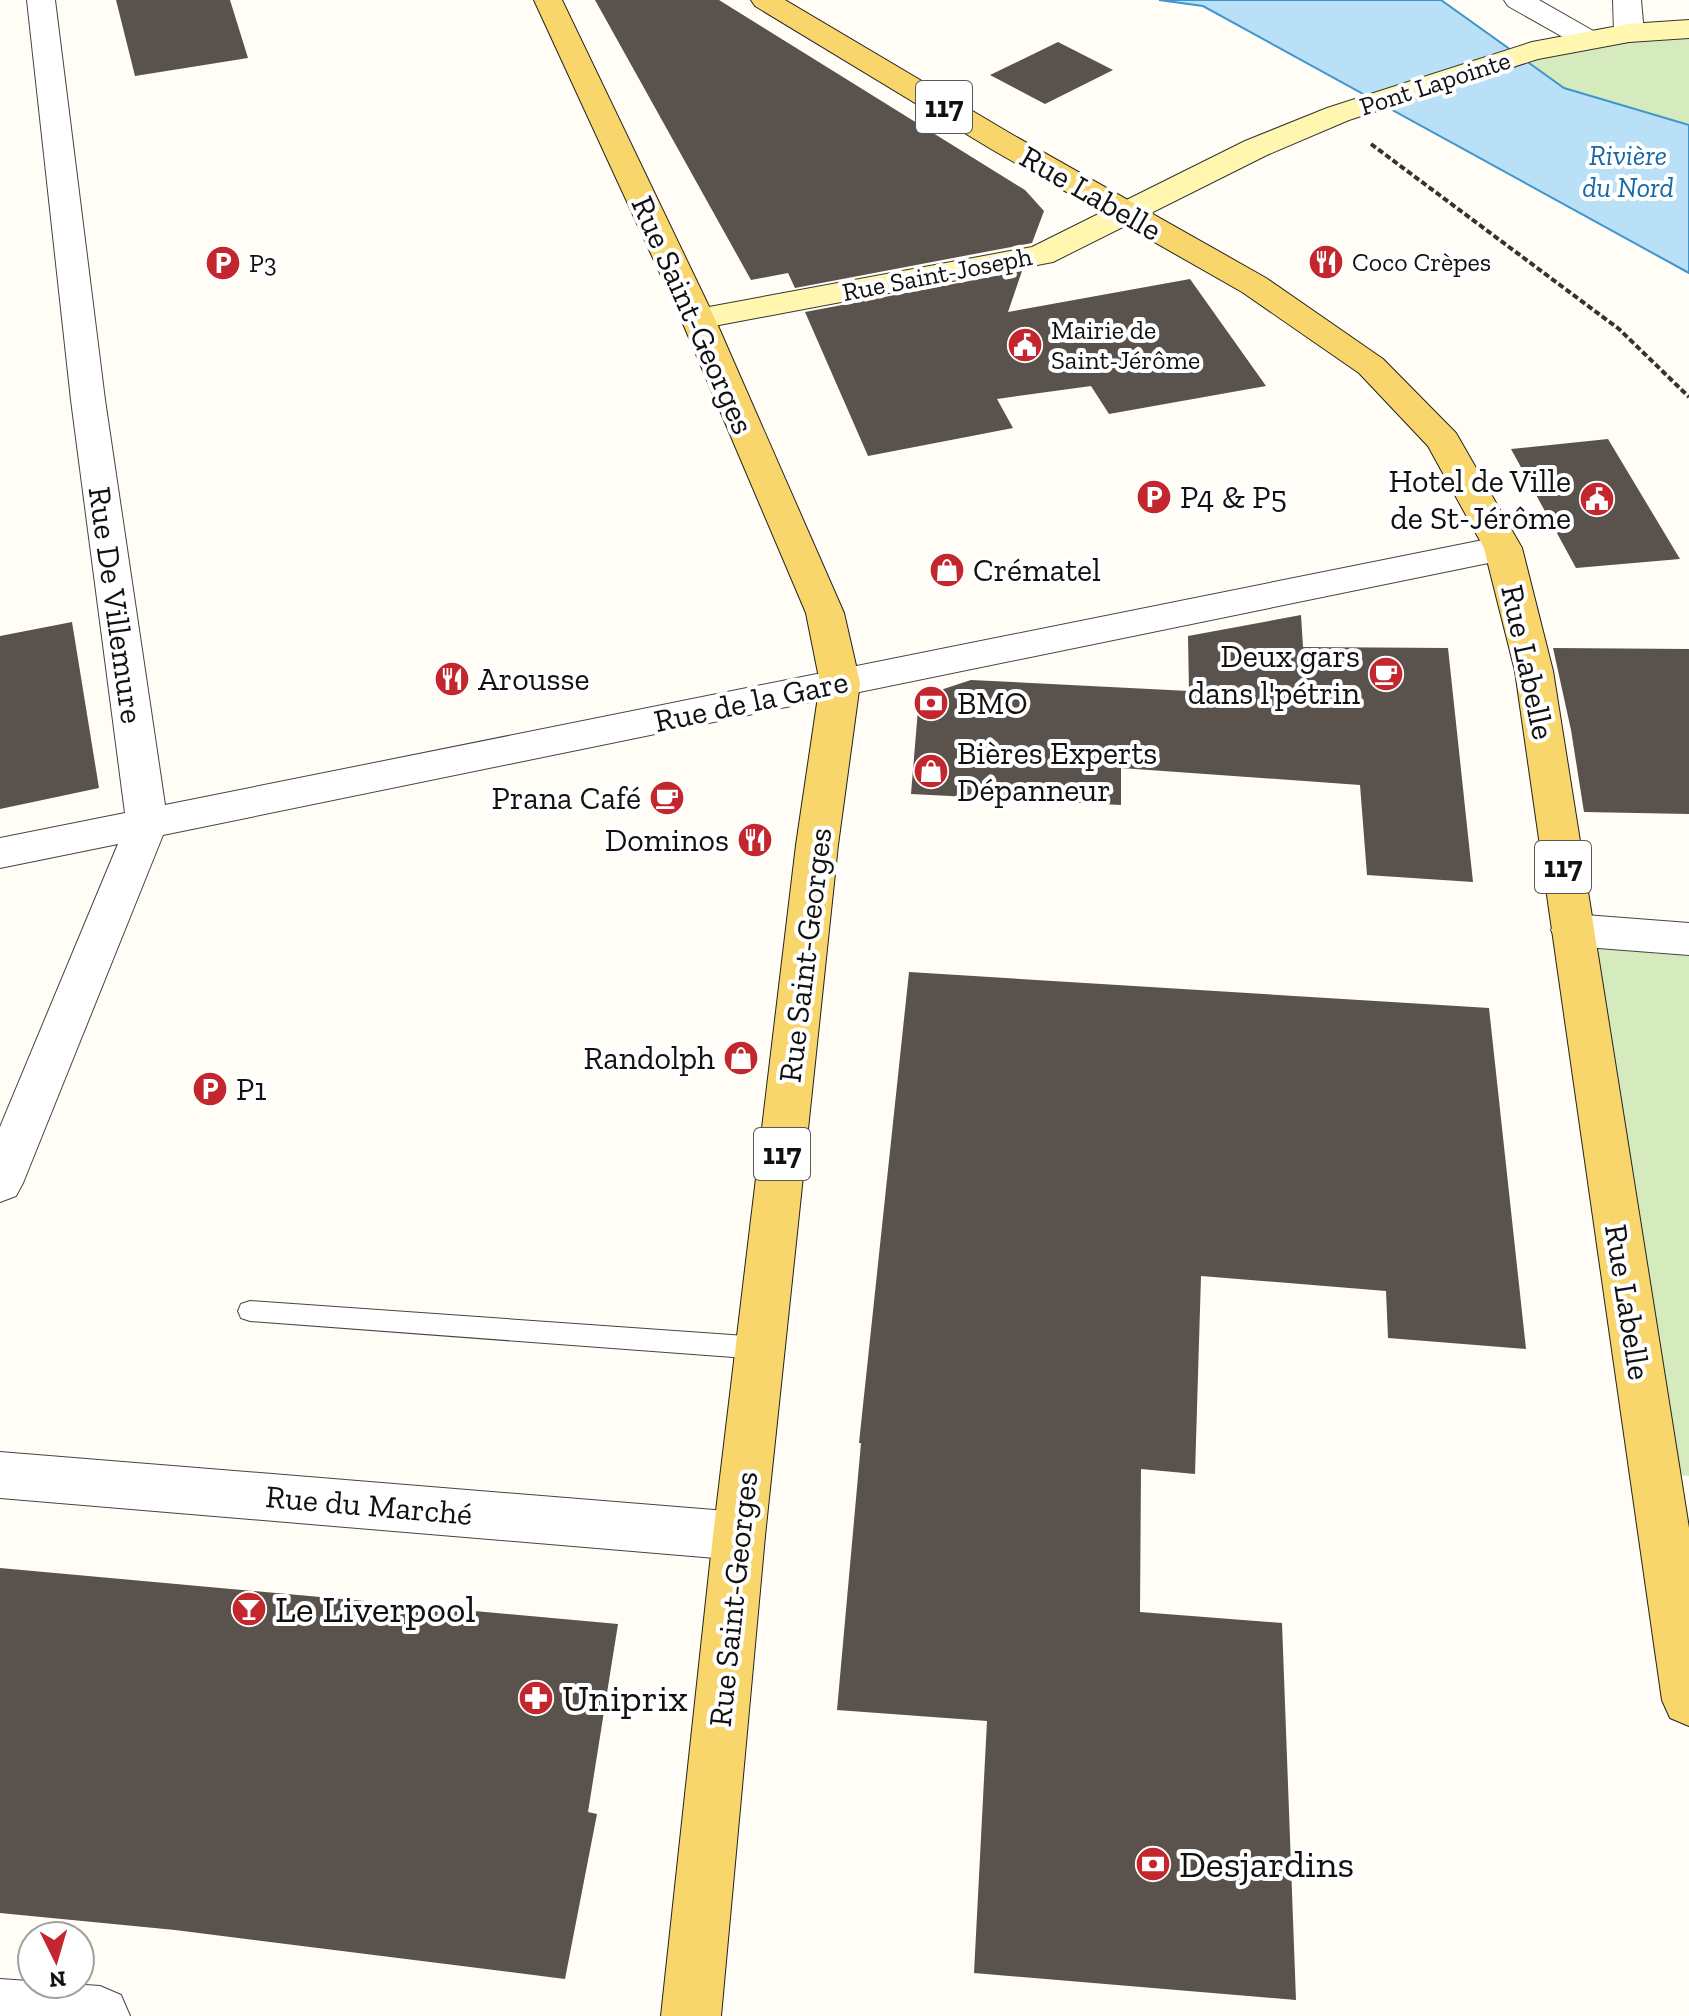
<svg xmlns="http://www.w3.org/2000/svg" width="1689" height="2016" font-family="'Zilla Slab',serif">
<rect width="100%" height="100%" fill="#fffdf5"/>
<path fill="#d5ebbd" d="M1689,32V125L1564,88L1526,63L1587,39Z
M1590,945L1689,956V1476L1677,1475Z"/>
<path fill="#b9e0f7" stroke="#3f96cf" stroke-width="2" d="M1159,0H1441L1564,88L1689,125V273L1203,6Z"/>
<path fill="#5a524d" d="M116,0H230L248,58L135,76Z
M595,0H719L1025,190L1044,211L1032,243L795,288L788,273L751,280Z
M1058,42L1113,70L1045,104L990,75Z
M1022,271L1008,312L1190,279L1266,386L1109,414L1091,386L997,399L1013,428L868,456L805,312Z
M1608,439L1680,559L1576,568L1511,449Z
M1301,615L1303,647L1448,648L1473,882L1367,875L1360,785L1121,768V805L911,794L919,697L971,680L1189,691L1188,636Z
M72,622L99,788L0,809V636Z
M1553,648L1689,649V814L1584,812L1571,730Z
M909,972L1489,1008L1526,1349L1388,1338L1386,1291L1201,1276L1195,1474L1141,1469L1140,1612L1282,1623L1296,2000L974,1973L987,1721L837,1710L861,1443H859Z
M0,1568L618,1624L588,1812L597,1814L565,1979L175,1930L0,1913Z"/>
<g fill="none" stroke-linecap="round" stroke-linejoin="round">
<defs>
<path id="lane" d="M250,1301L760,1337L769,1341L772,1348L769,1355L760,1359L250,1321L241,1318L238,1311L241,1304Z"/>
<path id="street" d="M27,0H55L105,400L165,805L1503,536L1516,540L1522,548L1516,556L1503,560L163,835L23,1183L16,1196L0,1202V1127L118,844L0,868V838L125,813L71,400Z
M1504,0H1539L1597,33L1602,39L1597,45L1587,48L1577,45L1508,6Z
M1613,0H1641L1644,33L1639,39L1629,42L1619,39L1614,33Z
M1572,914L1689,923V955L1572,946L1557,941L1551,930L1557,919Z
M0,1452L739,1512L757,1519L765,1536L757,1553L739,1560L0,1498Z
M0,1979L100,1986L121,1995L130,2016H0Z"/>
<path id="secondary" d="M1689,20V38L1629,42L1538,59L1349,120L1267,155L1053,262L698,329L686,326L681,319L686,312L698,309L1032,247L1245,141L1327,108L1532,42L1629,24Z"/>
<path id="primary" d="M534,0H562L715,319L844,613L860,683L838,845L765,1536L721,2016H661L713,1536L796,845L820,683L806,613L681,319Z
M751,0H785L1013,135L1266,278L1383,359L1456,433L1522,548L1553,671L1689,1528V1726L1670,1718L1662,1700L1515,671L1484,548L1428,446L1359,373L1242,292L991,149L755,6Z"/>
</defs>
<use href="#lane" stroke="#444" stroke-width="2"/>
<use href="#street" stroke="#444" stroke-width="2"/>
<use href="#secondary" stroke="#333" stroke-width="2"/>
<use href="#primary" stroke="#222" stroke-width="2"/>
<path stroke="#333" stroke-width="4" stroke-dasharray="6 3" stroke-linecap="butt" d="M1371,144L1619,329L1689,397"/>
<use href="#lane" fill="#fff" fill-rule="evenodd"/>
<use href="#street" fill="#fff" fill-rule="evenodd"/>
<use href="#secondary" fill="#fff6b0" fill-rule="evenodd"/>
<use href="#primary" fill="#f9d66b" fill-rule="evenodd"/>
</g>
<defs>
<symbol id="restaurant-disc" viewBox="-11 -11 22 22"><circle r="9.5" fill="#c4262e" stroke="#fff"/><path d="M-5-6h1v4h1v-4h1v4h1v-4h1v5L-1.5 .5V6h-2V.5L-5-1ZM5-6V6H3V1.5H1.5Q1.5-4 5-6Z" fill="#fff"/></symbol>
<symbol id="parking-disc" viewBox="-11 -11 22 22"><circle r="9.5" fill="#c4262e" stroke="#fff"/><path d="M-3.5-5.5H1a3.5 3.5 0 0 1 0 7H-1V5.5H-3.5ZM-1-3.4V-.6H.8a1.4 1.4 0 0 0 0-2.8Z" fill="#fff"/></symbol>
<symbol id="civic-disc" viewBox="-11 -11 22 22"><circle r="9.5" fill="#c4262e" stroke="#fff"/><path d="M-.6-6.5H3V-4.5H.6V-3L4-1V1h2V6H-6V1h2V-1L-.6-3ZM-1.2 2.5V6h2.4V2.5Z" fill="#fff"/></symbol>
<symbol id="shop-disc" viewBox="-11 -11 22 22"><circle r="9.5" fill="#c4262e" stroke="#fff"/><path d="M-5-2.5h2.3a2.7 3.5 0 0 1 5.4 0H5L5.5 6h-11ZM-1.5-2.5h3a1.5 2.3 0 0 0-3 0Z" fill="#fff"/></symbol>
<symbol id="cafe-disc" viewBox="-11 -11 22 22"><circle r="9.5" fill="#c4262e" stroke="#fff"/><path d="M-5.5-4.5H6V0H3Q3 3.5 0 3.5H-2.5Q-5.5 3.5-5.5 0ZM3-3.2v2h1.7v-2ZM-6 4.5H4V6H-6Z" fill="#fff"/></symbol>
<symbol id="bank-disc" viewBox="-11 -11 22 22"><circle r="9.5" fill="#c4262e" stroke="#fff"/><path d="M-6-4H6V4H-6ZM0-2.3a2.3 2.3 0 1 0 0 4.6a2.3 2.3 0 1 0 0-4.6Z" fill="#fff"/></symbol>
<symbol id="bar-disc" viewBox="-11 -11 22 22"><circle r="9.5" fill="#c4262e" stroke="#fff"/><path d="M-6-5H6L.8 .8V4.5H3.5V6h-7V4.5H-.8V.8Z" fill="#fff"/></symbol>
<symbol id="pharmacy-disc" viewBox="-11 -11 22 22"><circle r="9.5" fill="#c4262e" stroke="#fff"/><path d="M-2-6h4v4h4v4h-4v4h-4v-4h-4v-4h4Z" fill="#fff"/></symbol>
</defs>
<g fill-rule="evenodd">
<use href="#restaurant-disc" x="1306" y="242" width="40" height="40"/>
<use href="#parking-disc" x="203" y="243" width="40" height="40"/>
<use href="#civic-disc" x="1005" y="325" width="40" height="40"/>
<use href="#parking-disc" x="1134" y="477" width="40" height="40"/>
<use href="#civic-disc" x="1577" y="479" width="40" height="40"/>
<use href="#shop-disc" x="927" y="550" width="40" height="40"/>
<use href="#cafe-disc" x="1366" y="654" width="40" height="40"/>
<use href="#restaurant-disc" x="432" y="659" width="40" height="40"/>
<use href="#bank-disc" x="911" y="683" width="40" height="40"/>
<use href="#shop-disc" x="911" y="751" width="40" height="40"/>
<use href="#cafe-disc" x="647" y="778" width="40" height="40"/>
<use href="#restaurant-disc" x="735" y="820" width="40" height="40"/>
<use href="#shop-disc" x="721" y="1038" width="40" height="40"/>
<use href="#parking-disc" x="190" y="1069" width="40" height="40"/>
<use href="#bar-disc" x="229" y="1589" width="40" height="40"/>
<use href="#pharmacy-disc" x="516" y="1678" width="40" height="40"/>
<use href="#bank-disc" x="1133" y="1844" width="40" height="40"/>
</g>
<g text-anchor="middle" dominant-baseline="central" stroke-width="8" stroke-linejoin="round" paint-order="stroke">
<g font-size="26" fill="#111" stroke="#fff">
<text transform="translate(1435 83) rotate(-18)">Pont Lapointe</text>
<text transform="translate(937 274) rotate(-11)">Rue Saint-Joseph</text>
</g>
<g font-size="26" fill="#111" stroke="#fff" text-anchor="start">
<text x="1352" y="262">Coco Crèpes</text>
<text x="249" y="263">P3</text>
<text x="1051" y="330">Mairie de<tspan x="1051" dy="30">Saint-Jérôme</tspan></text>
</g>
<g font-size="28" font-style="italic" fill="#1768a6" stroke="#fff">
<text x="1628" y="155">Rivière<tspan x="1628" dy="32">du Nord</tspan></text>
</g>
<g fill="#fff" stroke="#585858" stroke-width="2">
<rect x="916" y="81" width="56" height="52" rx="6"/>
<rect x="1535" y="841" width="56" height="52" rx="6"/>
<rect x="754" y="1128" width="56" height="52" rx="6"/>
</g>
<g font-size="30" font-weight="bold" fill="#111">
<text x="944" y="107">117</text>
<text x="1563" y="867">117</text>
<text x="782" y="1154">117</text>
</g>
<g font-size="32" fill="#111" stroke="#fff">
<text transform="translate(1091 193) rotate(30)">Rue Labelle</text>
<text transform="translate(693 315) rotate(66)">Rue Saint-Georges</text>
<text transform="translate(116 605) rotate(82)">Rue De Villemure</text>
<text transform="translate(1528 662) rotate(78)">Rue Labelle</text>
<text transform="translate(751 701) rotate(-12)">Rue de la Gare</text>
<text transform="translate(805 955) rotate(-83)">Rue Saint-Georges</text>
<text transform="translate(1628 1302) rotate(81)">Rue Labelle</text>
<text transform="translate(369 1505) rotate(5)">Rue du Marché</text>
<text transform="translate(733 1599) rotate(-84)">Rue Saint-Georges</text>
</g>
<g font-size="32" fill="#111" stroke="#fff" text-anchor="start">
<text x="1571" y="481" text-anchor="end">Hotel de Ville<tspan x="1571" dy="37">de St-Jérôme</tspan></text>
<text x="1180" y="497">P4 &amp; P5</text>
<text x="973" y="570">Crématel</text>
<text x="1360" y="656" text-anchor="end">Deux gars<tspan x="1360" dy="37">dans l'pétrin</tspan></text>
<text x="478" y="679">Arousse</text>
<text x="957" y="703">BMO</text>
<text x="957" y="753">Bières Experts<tspan x="957" dy="37">Dépanneur</tspan></text>
<text x="641" y="798" text-anchor="end">Prana Café</text>
<text x="729" y="840" text-anchor="end">Dominos</text>
<text x="715" y="1058" text-anchor="end">Randolph</text>
<text x="236" y="1089">P1</text>
</g>
<g font-size="38" fill="#111" stroke="#fff" text-anchor="start">
<text x="275" y="1609">Le Liverpool</text>
<text x="562" y="1698">Uniprix</text>
<text x="1179" y="1864">Desjardins</text>
</g>
</g>
<g transform="translate(56 1960) rotate(175)"><circle r="38" fill="#ffffff" stroke="#a0a0a0" stroke-width="2"/>
<path d="M0-6L14 30L0 20L-14 30Z" fill="#c4262e"/>
<text y="-12" font-size="22" font-weight="bold" text-anchor="middle" fill="#111111">N</text>
</g>
</svg>
